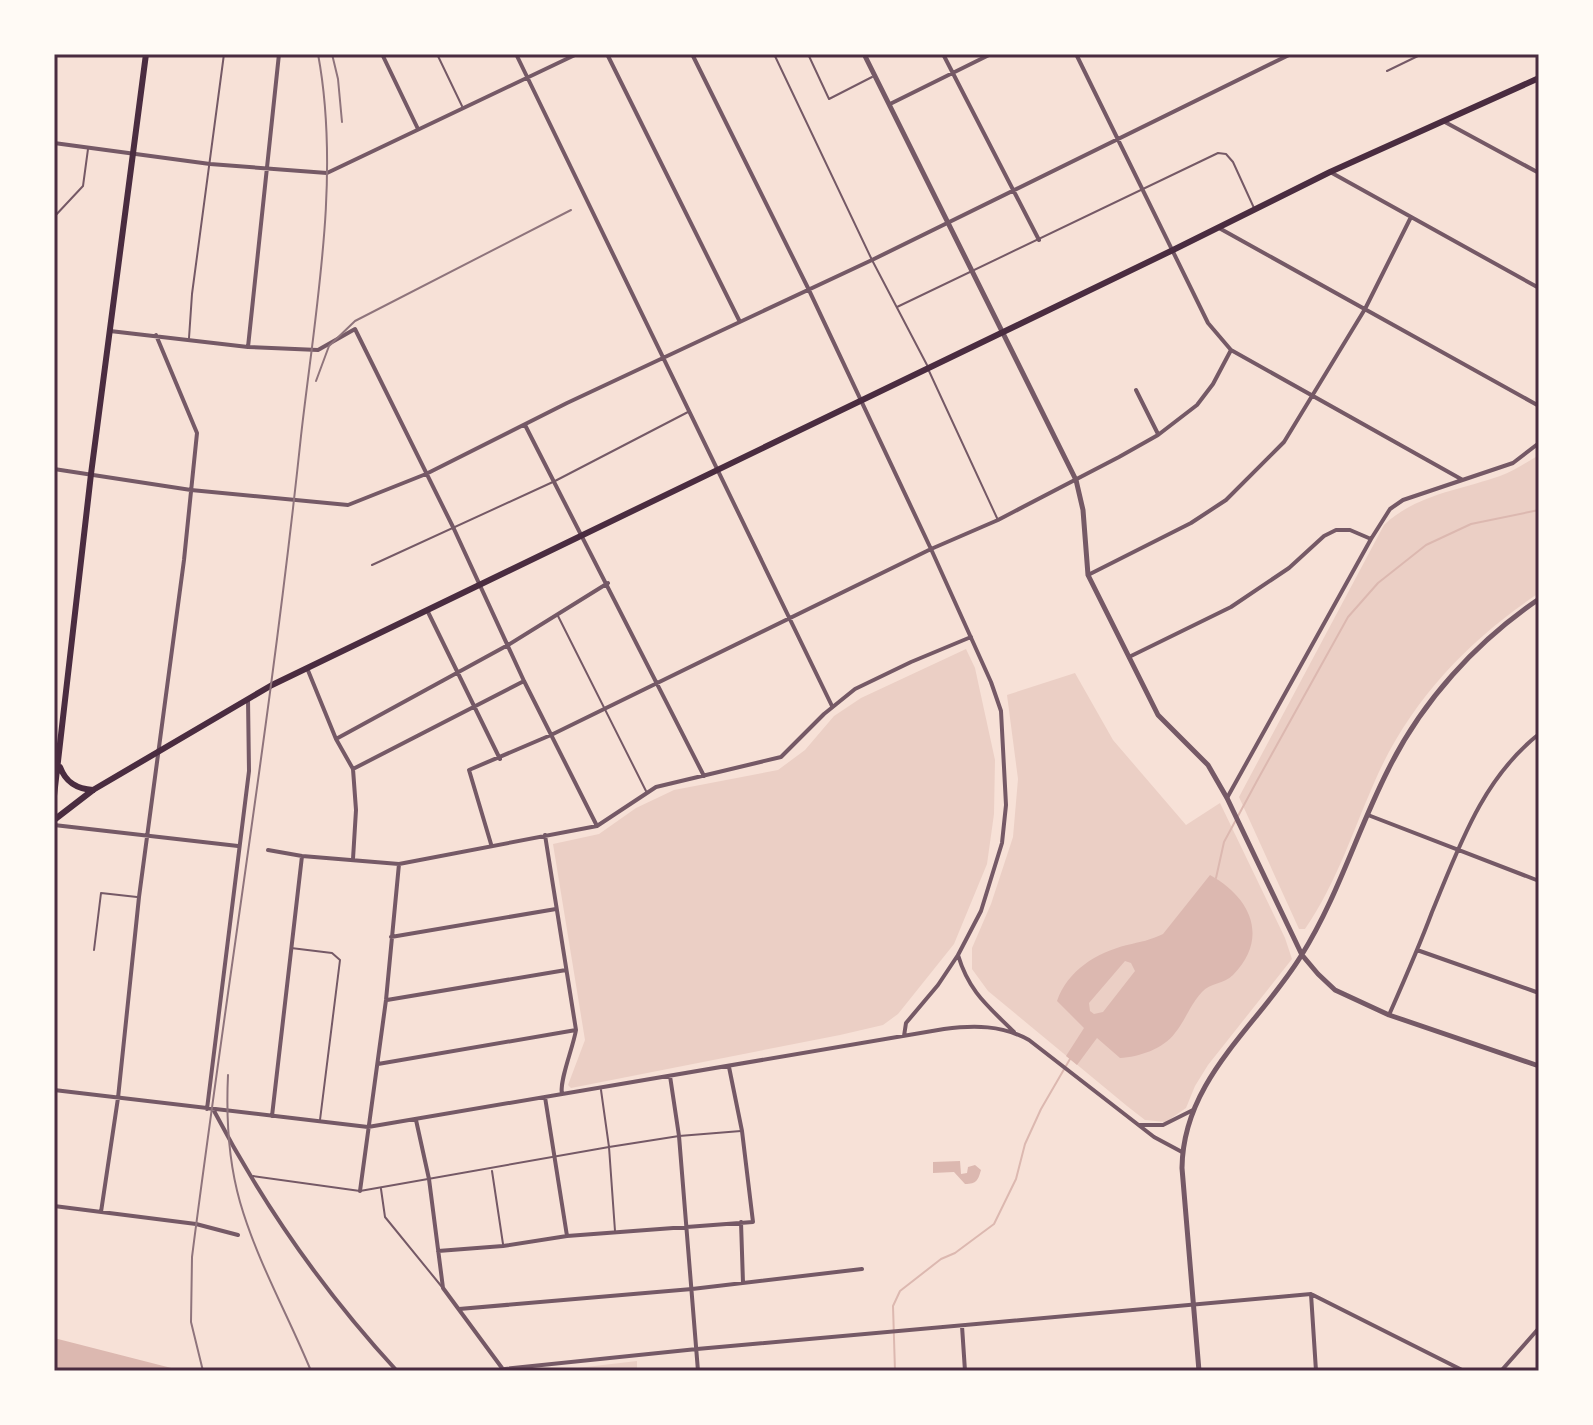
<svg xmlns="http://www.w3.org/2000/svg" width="1593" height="1425" font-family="Rubik,sans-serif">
<rect width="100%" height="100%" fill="#f7e1d7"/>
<path fill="#ebcfc5" d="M1539,455V593C1470,639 1413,698 1378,774C1354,827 1338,881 1305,929H1299L1239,797L1384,525C1415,495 1460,490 1500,476C1514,471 1527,462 1539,455Z
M966,649L975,668L995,760L994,814L987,864L954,944L898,1014L883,1025L840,1035L571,1088L568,1085L585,1040L553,844L599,834L636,808L674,790L778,770L805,750L834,716L861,698Z
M1075,673L1113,740L1186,825L1220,803L1285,938L1292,959L1208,1065L1195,1086L1186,1108L1166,1122L1145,1120L1127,1106L988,991L972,969V948L991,904L1013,837L1018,779L1007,695Z
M637,1361V1371H552Z"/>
<path fill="#dcb8b0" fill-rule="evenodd" d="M1210,875C1250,897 1270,937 1233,975C1224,984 1210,983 1202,992C1190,1005 1185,1021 1175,1033C1163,1049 1139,1057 1120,1058L1097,1038L1077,1065L1066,1056L1084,1028L1057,1001C1068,970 1096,953 1127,945C1140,942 1151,940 1163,934ZM1125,961L1131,963L1135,971L1103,1012L1094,1014L1090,1011L1089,1003Z
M960,1161L961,1174L967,1173L968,1167L975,1165L981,1170C978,1180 977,1184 965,1184L954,1172L933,1173V1162Z
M54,1338L183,1371H54Z"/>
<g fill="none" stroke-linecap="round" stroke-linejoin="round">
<path stroke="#dcb8b0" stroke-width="2" d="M1216,878L1224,842L1258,779L1348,617L1378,583L1426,545L1471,524L1539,510
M895,1371L893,1306L900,1291L941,1259L955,1253L994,1224L1016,1179L1025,1144L1041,1109L1070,1059"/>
<path stroke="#755966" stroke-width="2" d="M437,54L462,106
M774,54L872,260L927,365
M808,54L829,99L872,77
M1387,71L1422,54
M54,217L83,186L88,149
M897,307L1218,153L1226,154L1233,162L1254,208
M189,338L192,294L224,54
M929,371L997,518
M372,565L555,481L688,412
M557,614L646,791
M291,948L332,953L340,960L320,1120
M94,950L101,893L137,897
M601,1090L609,1147L615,1231
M492,1171L503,1244
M253,1176L360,1191L609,1147L679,1136L741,1131
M381,1189L385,1217L442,1287"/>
<path stroke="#755966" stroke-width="4" d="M382,54L418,129
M516,54L832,706
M607,54L739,320
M692,54L808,288L931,549L991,682L1001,711L1006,805L1002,843L981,911L958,955L938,985L906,1023L904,1036
M943,54L1039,240
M1076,54L1208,323L1231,350L1461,479
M890,104L991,54
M1443,121L1539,173
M54,143L210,164L327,173L577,54
M1332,173L1539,288
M1219,228L1539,406
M110,331L248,347L318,350L355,329L454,529L524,681L597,826
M248,347L279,54
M1136,390L1158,434
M525,425L704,776
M54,469L191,490L348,505L426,474L567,403L872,260L1291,54
M1088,575L1191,523L1226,500L1284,442L1365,309L1411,217
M427,610L500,759
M1129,657L1231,607L1289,568L1324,536L1336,530H1350L1371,539
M307,668L336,739L353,769L356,810L353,859
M336,739L508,645L608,583
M353,769L524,681
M1227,798L1371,539L1390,509L1403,500L1513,463L1539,443
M1368,815L1539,881
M54,825L238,846
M545,835L576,1030C573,1048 559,1081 562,1094
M491,844L469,770L551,735L931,549L998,520L1119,457L1158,435L1197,405L1213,384L1231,350
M268,850L302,856L399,864L597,826L656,787L781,757L824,714L855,689L911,662L971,637
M391,937L556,909
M1417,950L1539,993
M958,955C969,992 988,1006 1014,1032
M387,1000L566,970
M1389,1015C1404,981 1419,947 1432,912C1459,847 1482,779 1539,734
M378,1064L576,1030
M670,1076L679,1136L698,1371
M54,1090L368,1127L944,1029C974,1025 1002,1025 1029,1040L1154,1137L1182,1152
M545,1097L567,1236
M207,1109L249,771L248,699
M213,1109C262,1203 325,1293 397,1371
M272,1116L302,856
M416,1120L429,1179L443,1288L502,1368
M1139,1125H1163L1193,1110
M360,1191L386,1000L399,864
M54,1206L196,1224L238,1235
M101,1212L118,1098L139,897L184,560L197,433L156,335
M741,1222L743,1283
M438,1251L503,1246L567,1236L753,1222L742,1131L729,1067
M1311,1294L1316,1371
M459,1309L692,1289L862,1269
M962,1326L965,1371
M485,1371L697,1349L1311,1294L1464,1371
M1501,1371L1539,1328"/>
<path stroke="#755966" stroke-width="5" d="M864,54L1076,480L1083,510L1088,575L1158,715L1208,765L1227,798L1302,955L1318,974L1335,990L1389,1015L1539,1066
M1199,1371L1182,1168C1183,1079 1258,1026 1301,956C1338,897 1357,831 1388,770C1422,701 1476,642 1539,599"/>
<path stroke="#4a2c40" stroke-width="6" d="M54,820L93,790L272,685L1173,250L1330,172L1539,78"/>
<path stroke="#4a2c40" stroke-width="6" d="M60,767C66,783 77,789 93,790
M54,796L91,474L146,54"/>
<path stroke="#8f747c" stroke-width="2" d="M332,54L338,79L342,122
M316,381L329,346L355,321L571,210
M228,1075C226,1118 228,1160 240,1202C257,1261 288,1315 311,1371
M203,1371L191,1322L192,1257C227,983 272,711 301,436C315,312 341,177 318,54"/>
</g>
<rect width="1593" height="1425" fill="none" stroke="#fffaf5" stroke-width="112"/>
<rect x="56" y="56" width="1481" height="1313" fill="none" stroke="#4a2c40" stroke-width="3"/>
</svg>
